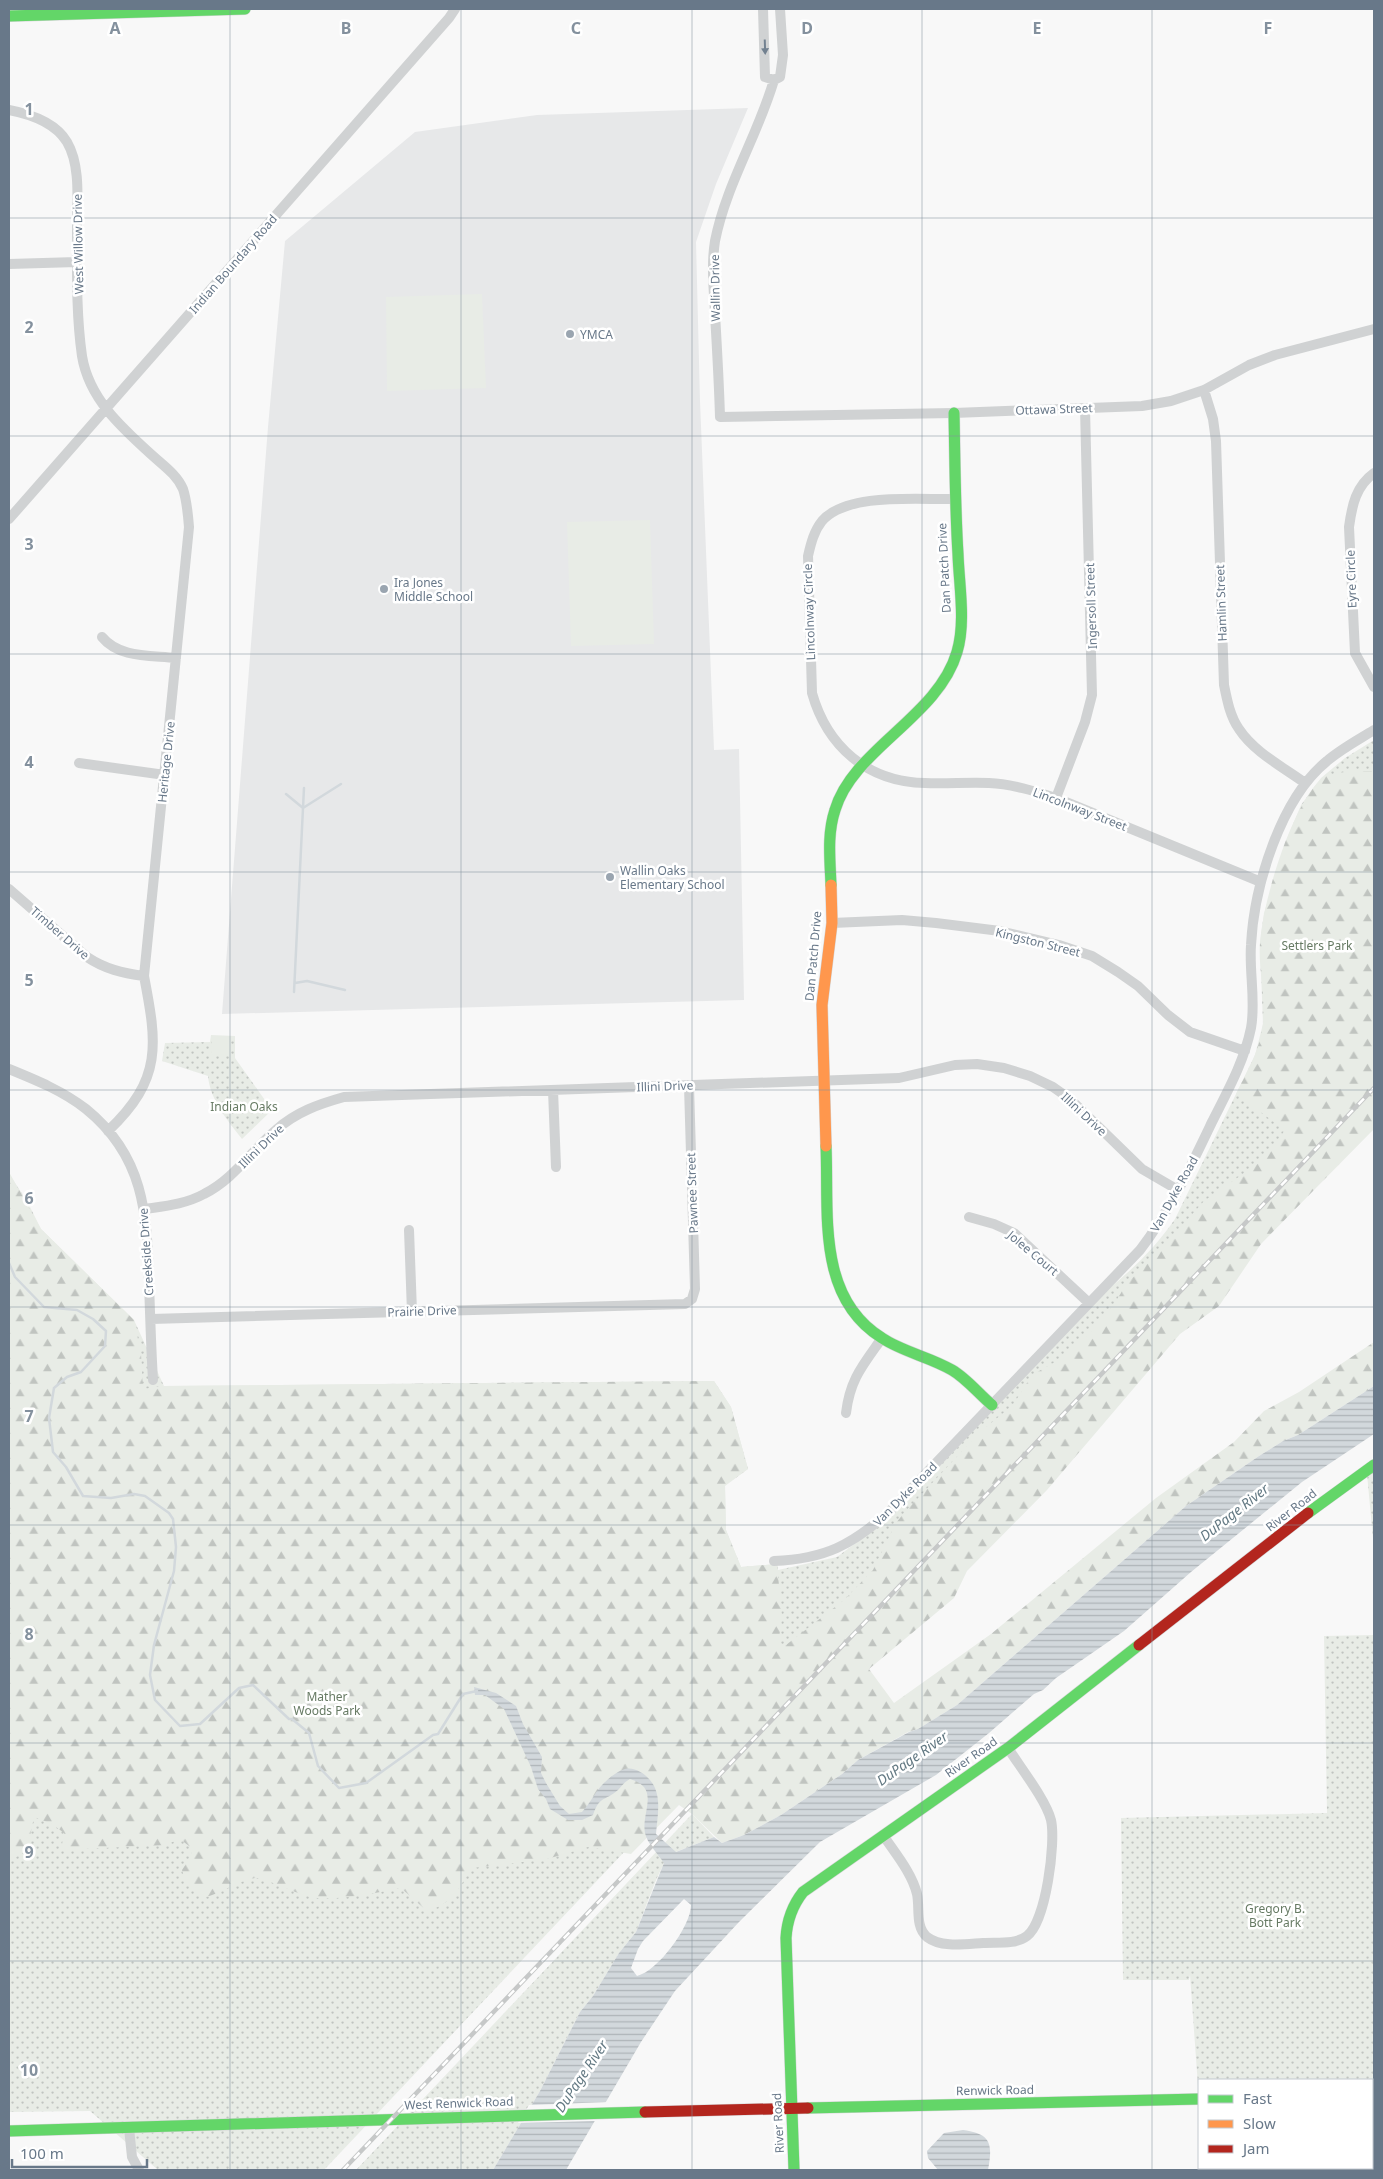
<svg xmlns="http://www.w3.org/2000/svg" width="1383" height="2179" font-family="'Noto Sans',sans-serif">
<defs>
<pattern id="green-dots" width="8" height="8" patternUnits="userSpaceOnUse" patternTransform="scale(1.25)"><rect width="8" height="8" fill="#e8ece6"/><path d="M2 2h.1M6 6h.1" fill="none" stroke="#c0c4c0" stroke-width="1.8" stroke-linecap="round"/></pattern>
<pattern id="forest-firs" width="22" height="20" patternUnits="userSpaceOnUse" patternTransform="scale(1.25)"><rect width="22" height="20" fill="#e8ece6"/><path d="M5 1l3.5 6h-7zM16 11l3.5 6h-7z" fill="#c0c4c0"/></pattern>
<pattern id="water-rules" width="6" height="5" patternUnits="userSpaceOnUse" patternTransform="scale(1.25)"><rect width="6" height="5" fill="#d2d8dc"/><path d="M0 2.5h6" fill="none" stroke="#aeb4b8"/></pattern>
</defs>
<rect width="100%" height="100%" fill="#f8f8f8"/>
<path fill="#e7e8e9" d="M748,108L716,184L696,242L700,401L714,750L739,749L744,1000L222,1014L268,427L285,241L415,132L537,115Z"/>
<path fill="url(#green-dots)" d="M1374,740V1066L1014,1439L324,2170H158L90,2111L9,2112V1174L27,1201L41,1229L134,1320L164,1386L714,1381L731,1407L748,1469L725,1486L726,1530L741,1567L777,1564L778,1570L837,1557L893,1515L1105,1292C1132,1270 1155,1248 1175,1219L1255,1055L1263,1024L1260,944L1264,913L1289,834L1301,805L1321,778L1345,758Z
M211,1035L235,1036V1058L272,1110L242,1139C228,1121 210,1100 208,1076L162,1061L165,1043L210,1042Z
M1374,1469V1549L1367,1474Z
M1374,1635V2086H1372V2080H1199L1198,2086L1190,1975L1189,1980H1123L1121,1818L1327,1813L1324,1636Z
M692,1814L714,1837L668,1855L656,1880L636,1932L619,1953L593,1996L580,2012L540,2091L493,2170H356Z"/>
<path fill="url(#forest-firs)" d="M1349,771H1374V1129L1261,1244L1219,1306L1180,1334L1047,1490L967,1571L954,1598L869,1669L894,1703L991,1634L1156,1498L1234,1442L1264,1411L1299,1392L1374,1342V1386L1298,1435L1283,1441L1259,1456L1186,1506L957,1705L918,1729L908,1732L858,1760L842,1774L781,1815L744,1835L722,1843L692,1814L679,1805L631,1854L588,1847L547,1859L472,1868C458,1889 452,1904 427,1911L401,1888C374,1893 345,1900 317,1898C301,1897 265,1877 255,1878C236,1881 220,1895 201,1898L186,1883L182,1870L192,1855L189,1846L180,1839L165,1845L61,1850L64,1833L52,1824L34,1817L27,1851L16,1857L9,1856V1172L41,1229L134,1320L141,1354L143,1389L163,1386L714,1381L731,1407L748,1469L725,1485L726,1530L741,1567L777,1564L782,1618L778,1645H786L844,1600L873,1570L896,1523L904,1513L980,1432L1013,1405L1032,1375L1062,1358L1089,1334L1112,1307L1128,1282L1156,1255L1204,1201L1263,1160L1285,1130L1236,1094C1247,1072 1261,1048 1263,1023C1266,996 1258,969 1260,943C1263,901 1290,810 1320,780C1326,774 1341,773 1349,771Z"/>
<path fill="#e8ece6" d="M482,294L486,388L387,391L386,297Z
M650,520L654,644L571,646L567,522Z
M212,1036H230L229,1055L211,1054Z"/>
<path fill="url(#water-rules)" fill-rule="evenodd" d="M1374,1386V1434L1302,1482L1191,1572L1124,1631L1056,1678L1043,1690L1034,1694L989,1733L936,1775L820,1842L739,1922L675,1991L641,2042L566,2170H493L540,2091L580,2012L593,1996L619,1953L636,1932L664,1863C658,1854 647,1843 645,1833C641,1812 661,1788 630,1779C624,1782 622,1786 618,1790C604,1802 600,1795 593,1815L582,1820H568L550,1809L546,1799L538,1789L531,1767L504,1709L485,1695H475L474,1687L496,1693L516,1706L523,1724L542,1757L541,1773L546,1783L560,1806L569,1814L582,1812C590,1804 594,1793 603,1784C608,1779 617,1771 625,1769C637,1766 651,1778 655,1788C661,1802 657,1820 656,1834L676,1852L714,1837L722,1843L744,1835L781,1815L842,1774L858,1760L909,1732L918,1729L957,1705L1186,1506L1259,1456L1283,1441L1298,1435ZM684,1899L691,1905C691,1926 658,1971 637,1976L631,1968L638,1949L643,1941Z
M963,2130C991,2134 993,2143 988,2170H938L928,2158L927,2151L944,2133Z"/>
<path fill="#f8f8f8" d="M609,2102L598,2121L518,2123L529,2105Z"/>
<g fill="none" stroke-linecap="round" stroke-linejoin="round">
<path stroke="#d2d8dc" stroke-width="2.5" d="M286,794L303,808
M303,808L304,788
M295,983L307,981L345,990
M294,992L303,808L341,784
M9,1263L15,1277L44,1307L77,1310L93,1319L106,1331L105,1346L81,1372L67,1377L54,1388L49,1418L53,1452L66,1467L83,1496L111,1498L134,1494L145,1496L169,1513L173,1519L176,1547L174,1571L154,1645L150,1675L155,1700L180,1726L200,1724L239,1688L253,1685L289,1719H292L309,1733L318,1766L339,1788L366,1783L433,1735L438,1734L463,1694L477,1691"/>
<defs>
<path id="fast" d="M9,16L245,9
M831,885C830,859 827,834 835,810C853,749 938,717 957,652C966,622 959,585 958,554C955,507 955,460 954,413
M826,1146C829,1213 816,1297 882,1338C903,1352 930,1357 952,1370C966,1378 979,1394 992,1405
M1308,1513L1374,1465
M1372,2097H1374
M808,2108L1199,2099
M9,2131L645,2112
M794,2170L786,1938C787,1920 792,1906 803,1892L1008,1748L1139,1645"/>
<path id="slow" d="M826,1146L822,1005L832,923L831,885"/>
<path id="jam" d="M1139,1645L1308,1513
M645,2112L808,2108"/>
</defs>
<use href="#fast" stroke="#d4d5d7" stroke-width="12"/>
<use href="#slow" stroke="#d4d5d7" stroke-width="12"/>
<use href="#jam" stroke="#d4d5d7" stroke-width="12"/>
<path stroke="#d0d2d3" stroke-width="10" d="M763,9L765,77L774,80L780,77L783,55L780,9
M774,80C758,135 726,185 715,241C711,265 714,290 715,314C717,348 719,382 720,417L954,413L1142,406L1171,401L1204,390L1249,365L1275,355L1374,329
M9,110C30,114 55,122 67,142C81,166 77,201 77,228C77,270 76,314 82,356C89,399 122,428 153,456C164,466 177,475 183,489C187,501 188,514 189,527L144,976C157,1044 163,1079 108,1131
M9,264L77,262
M1204,390L1213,419L1216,441L1224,685C1227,700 1230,716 1239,729C1254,752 1283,767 1305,783
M1374,473C1356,486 1352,505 1349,527L1355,653L1374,687
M955,499C919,500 847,492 822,521C814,531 811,543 808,556L812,693C827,746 867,782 925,783C946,784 968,782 989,783C1012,784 1034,791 1056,798L1261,882
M9,519L449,18L455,9
M102,637C119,658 150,655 176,658
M79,763L165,775
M1056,798L1085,722L1092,695L1085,408
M9,889L87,957C105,969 122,973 144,976
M832,923L902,920L936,923L1000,931L1059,945L1092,956L1118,972L1138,986L1168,1015L1190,1032L1245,1051
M9,1069C36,1080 63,1091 86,1109C144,1156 147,1213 149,1281C150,1314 151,1347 153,1380
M553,1090L556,1167
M145,1209C165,1206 186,1204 204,1194C234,1179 251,1151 276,1130C296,1112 319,1104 344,1097L899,1078L955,1065L977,1064L1004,1068L1030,1076L1053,1087L1070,1099L1142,1169L1178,1190
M969,1217L994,1224L1014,1233L1089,1303
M409,1230L412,1312
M151,1319L685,1304L692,1299L695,1289L689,1086
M846,1413C850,1379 863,1365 882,1338
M774,1561C825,1559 852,1545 890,1511L1140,1250C1170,1211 1191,1166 1212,1122C1227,1092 1244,1062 1251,1028C1256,1001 1249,972 1251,945C1254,887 1280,799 1327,761C1341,749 1358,740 1374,730
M883,1835C895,1853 912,1873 917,1894C920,1908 915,1927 927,1937C941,1948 966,1944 983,1943C997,1942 1015,1945 1027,1936C1046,1922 1056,1842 1051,1820C1046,1800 1020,1767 1008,1748
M129,2128L132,2157L139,2170
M1275,2168V2170"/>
<use href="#fast" stroke="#63d668" stroke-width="11"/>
<use href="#slow" stroke="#ff974d" stroke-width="11"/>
<use href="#jam" stroke="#b3261e" stroke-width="11"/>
<defs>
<path id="rail" d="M343,2170L1374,1088"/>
</defs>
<use href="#rail" stroke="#c6c8c8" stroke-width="4.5"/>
<use href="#rail" stroke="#fff" stroke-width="2.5" stroke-dasharray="8" stroke-linecap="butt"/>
</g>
<defs><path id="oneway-solid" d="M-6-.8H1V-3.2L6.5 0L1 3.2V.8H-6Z" transform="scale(1.25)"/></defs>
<use fill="#728190" href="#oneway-solid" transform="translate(765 47) rotate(88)"/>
<path fill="none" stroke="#84919e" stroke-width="1" stroke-opacity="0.55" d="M230,9V2170M461,9V2170M692,9V2170M922,9V2170M1152,9V2170M9,218H1374M9,436H1374M9,654H1374M9,872H1374M9,1090H1374M9,1307H1374M9,1525H1374M9,1743H1374M9,1961H1374"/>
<g fill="#9aa5b0" stroke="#fff" stroke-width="2">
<circle cx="570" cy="334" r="5"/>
<circle cx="384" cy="589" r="5"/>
<circle cx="610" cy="877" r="5"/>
</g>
<g text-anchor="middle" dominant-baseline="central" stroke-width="5" stroke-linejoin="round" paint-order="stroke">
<g font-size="12" fill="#687889" stroke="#fff">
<text transform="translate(78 244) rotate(-91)">West Willow Drive</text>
<text transform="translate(233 264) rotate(-49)">Indian Boundary Road</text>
<text transform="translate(715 288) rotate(-91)">Wallin Drive</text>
<text transform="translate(1054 409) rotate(-2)">Ottawa Street</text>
<text transform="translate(944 568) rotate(-93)">Dan Patch Drive</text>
<text transform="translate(1351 579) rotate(-92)">Eyre Circle</text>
<text transform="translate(1221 603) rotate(-92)">Hamlin Street</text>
<text transform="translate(1091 606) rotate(-92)">Ingersoll Street</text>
<text transform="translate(809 612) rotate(-92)">Lincolnway Circle</text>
<text transform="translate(166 762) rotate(-84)">Heritage Drive</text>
<text transform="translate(1080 809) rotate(21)">Lincolnway Street</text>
<text transform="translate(60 933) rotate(41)">Timber Drive</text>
<text transform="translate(1038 942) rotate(14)">Kingston Street</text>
<text transform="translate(813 956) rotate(-85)">Dan Patch Drive</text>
<text transform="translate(665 1086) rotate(-2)">Illini Drive</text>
<text transform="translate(1084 1114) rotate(43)">Illini Drive</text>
<text transform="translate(261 1146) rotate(-44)">Illini Drive</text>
<text transform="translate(692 1193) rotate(-92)">Pawnee Street</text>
<text transform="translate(1174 1194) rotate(-61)">Van Dyke Road</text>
<text transform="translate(146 1252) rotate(-94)">Creekside Drive</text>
<text transform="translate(1033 1253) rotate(40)">Jolee Court</text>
<text transform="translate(422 1311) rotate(-2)">Prairie Drive</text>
<text transform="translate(905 1494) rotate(-45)">Van Dyke Road</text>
<text transform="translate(1291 1510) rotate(-38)">River Road</text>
<text transform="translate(971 1757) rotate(-35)">River Road</text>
<text transform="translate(995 2090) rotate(-1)">Renwick Road</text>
<text transform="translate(459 2103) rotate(-2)">West Renwick Road</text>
<text transform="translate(778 2123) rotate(-93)">River Road</text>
</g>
<g font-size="12" fill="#687889" stroke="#fff" text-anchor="start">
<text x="580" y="334">YMCA</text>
<text x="394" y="582">Ira Jones<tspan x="394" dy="14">Middle School</tspan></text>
<text x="620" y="870">Wallin Oaks<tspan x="620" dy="14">Elementary School</tspan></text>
</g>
<g font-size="12" fill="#667a63" stroke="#fff">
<text x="1317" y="945">Settlers Park</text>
<text x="244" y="1106">Indian Oaks</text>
<text x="327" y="1696">Mather<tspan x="327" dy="14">Woods Park</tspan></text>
<text x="1275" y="1908">Gregory B.<tspan x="1275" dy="14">Bott Park</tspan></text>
</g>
<g font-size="14" font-style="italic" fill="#637983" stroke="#fff">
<text transform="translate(1234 1512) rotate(-38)">DuPage River</text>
<text transform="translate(912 1758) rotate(-35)">DuPage River</text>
<text transform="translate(581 2076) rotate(-56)">DuPage River</text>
</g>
</g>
<g font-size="16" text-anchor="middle" font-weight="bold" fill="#84919e" stroke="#fff" stroke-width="5" stroke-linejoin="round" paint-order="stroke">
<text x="115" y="34">A</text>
<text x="346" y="34">B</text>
<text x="576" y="34">C</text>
<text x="807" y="34">D</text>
<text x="1037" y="34">E</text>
<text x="1268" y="34">F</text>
<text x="29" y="115">1</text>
<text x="29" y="333">2</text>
<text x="29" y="550">3</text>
<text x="29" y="768">4</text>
<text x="29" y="986">5</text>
<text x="29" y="1204">6</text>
<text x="29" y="1422">7</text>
<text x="29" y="1640">8</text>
<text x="29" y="1858">9</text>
<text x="29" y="2076">10</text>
</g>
<rect width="1383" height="2179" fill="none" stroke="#687889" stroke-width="20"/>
<rect x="1198" y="2079" width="175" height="90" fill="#ffffff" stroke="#c3c9d0"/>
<rect x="1208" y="2095" width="25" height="8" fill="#63d668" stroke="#c3c9d0"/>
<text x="1243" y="2104" font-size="15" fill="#687889">Fast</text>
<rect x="1208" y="2120" width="25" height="8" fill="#ff974d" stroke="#c3c9d0"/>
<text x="1243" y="2129" font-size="15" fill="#687889">Slow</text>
<rect x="1208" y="2145" width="25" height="8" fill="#b3261e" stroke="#c3c9d0"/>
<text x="1243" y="2154" font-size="15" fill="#687889">Jam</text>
<path d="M12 2159v8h135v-8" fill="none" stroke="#687889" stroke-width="2.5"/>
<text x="20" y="2159" font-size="15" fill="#687889" stroke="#ffffff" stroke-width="4" paint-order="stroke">100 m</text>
</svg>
